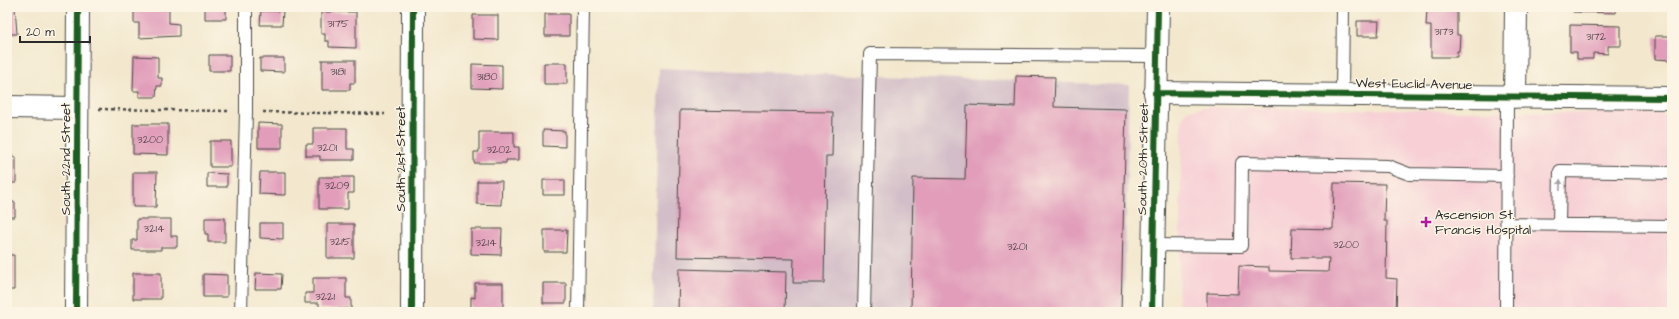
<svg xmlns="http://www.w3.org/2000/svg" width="1679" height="319" font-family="'Architects Daughter',sans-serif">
<rect width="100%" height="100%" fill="#fcf5e5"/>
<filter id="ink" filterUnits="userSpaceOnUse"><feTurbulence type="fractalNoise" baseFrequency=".025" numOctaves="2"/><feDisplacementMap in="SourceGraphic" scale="8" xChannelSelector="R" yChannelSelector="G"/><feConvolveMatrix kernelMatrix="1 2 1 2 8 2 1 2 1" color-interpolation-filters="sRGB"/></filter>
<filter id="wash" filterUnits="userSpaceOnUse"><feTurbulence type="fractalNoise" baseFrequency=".012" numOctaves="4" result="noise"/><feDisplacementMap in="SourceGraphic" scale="16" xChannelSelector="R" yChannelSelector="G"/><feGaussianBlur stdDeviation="0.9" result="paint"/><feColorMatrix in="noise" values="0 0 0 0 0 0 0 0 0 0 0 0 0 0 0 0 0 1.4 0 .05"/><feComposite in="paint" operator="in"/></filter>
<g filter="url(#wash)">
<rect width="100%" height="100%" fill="#f3e8ce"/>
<path fill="#f7cfd5" d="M1204,107L1672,114V312H1178L1182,121L1185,112L1189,110Z"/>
<path fill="#d2bdc8" d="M659,68L1129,85L1124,312H653Z"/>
<g id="blocks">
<path fill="#e19dba" d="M7,7H15L17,34H7Z
M134,7H169V23L179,24V36L139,38V23H134Z
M205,7H226V19H205Z
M1574,7H1616V13L1573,12Z
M1427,9H1457V35H1460L1459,51H1457V57H1431V26H1426Z
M261,11H283L282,25H260Z
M321,12H356V48L329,47V41H325V34H321Z
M545,14H569V36H545Z
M473,15H498V40L473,39Z
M1357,21H1379L1378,36H1357Z
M1570,25L1621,26V46H1608V54L1593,53V59H1577V52H1570Z
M1655,36H1672V60L1655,59Z
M209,55H230V71H209Z
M134,56L158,57V78H162V86H157L156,97H139V91H133Z
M260,58H284V72L260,71Z
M322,60H355V83H350V90H322Z
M544,63H567V84H544Z
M472,64L502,65V89L472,88Z
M1016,76L1055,77L1054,107L1126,109L1121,312H911L913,178L965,179L967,105L1015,107Z
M680,110L833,112L832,156H826L824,283H793L794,259L677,257Z
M258,123L282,124V148H258Z
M133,124H168V155L133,154Z
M313,128H347V149H354V160H320V156H306V144H313Z
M543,130L565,131V147L543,146Z
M479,132H514V147H519V160H506V163H474V152H479Z
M210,141H231V167H210Z
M7,152H11L14,158H16V183H10V188H7Z
M133,172H157L156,207H133Z
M260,172H285V195L259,194Z
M207,173L227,174V187H207Z
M319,177H354V193H348V209H319Z
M543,180H565V195H543Z
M477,181H502L501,205L477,204Z
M1334,183L1385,184L1384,221H1387L1386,278L1397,279L1396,312H1207V293L1238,294L1239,266L1269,267V271L1328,272L1329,258H1291L1292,228L1333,229Z
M7,202H15V217H9V231H7Z
M205,218H225V242H208V234H205Z
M137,219H171V236H177V247H161V250H132V240H137Z
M260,223H283V239L260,238Z
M327,224H354V258H327Z
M471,229H502L501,255L471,254Z
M544,230H567L566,252H544Z
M7,255H14V290H7Z
M679,269L786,272L785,312H678Z
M133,273H161V299H133Z
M256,273L282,274L281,289H255Z
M203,274L227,275V297H203Z
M313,278H346V298H351V309H319V303H305V293H313Z
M475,283H503V312H486V308H471V297L475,298Z
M543,283H566V303H543Z"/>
</g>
</g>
<g filter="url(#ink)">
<use href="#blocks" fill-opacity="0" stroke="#494743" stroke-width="1"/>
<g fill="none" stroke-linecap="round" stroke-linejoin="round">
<defs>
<path id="service" d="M1342,94L1343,7
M1507,224L1672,226
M1559,224L1560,171L1672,173
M1153,245L1241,246L1242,163L1388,166L1409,174L1507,176
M241,312L246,111V7
M578,312L583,7
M864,312L870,54L1156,56
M1506,312L1507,97"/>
<path id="minor" d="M1155,93L1672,98
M1515,97L1516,7
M7,107L77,108
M76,312L78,7
M412,312L413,7"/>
<path id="tertiary" d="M1152,312L1158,7"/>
</defs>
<use href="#service" stroke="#494743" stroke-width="14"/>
<use href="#minor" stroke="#494743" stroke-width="24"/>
<use href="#tertiary" stroke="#494743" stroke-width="24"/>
<path stroke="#494743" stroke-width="2.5" stroke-dasharray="3 3" stroke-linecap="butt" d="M99,109L228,111
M263,112L385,114"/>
<use href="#service" stroke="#fff" stroke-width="12"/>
<use href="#minor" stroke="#fff" stroke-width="22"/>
<use href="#tertiary" stroke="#fff" stroke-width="22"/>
<defs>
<path id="cycleway" d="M1155,93L1672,98
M76,312L78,7
M412,312L413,7
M1152,312L1158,7"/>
</defs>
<use href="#cycleway" stroke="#fcf5e5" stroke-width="8"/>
<use href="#cycleway" stroke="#1b5e20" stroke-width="6"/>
</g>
<defs><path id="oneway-solid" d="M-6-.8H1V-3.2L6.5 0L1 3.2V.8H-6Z"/></defs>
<use fill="#a0a0a0" href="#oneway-solid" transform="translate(1560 185) rotate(-89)"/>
</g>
<path fill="#b5179e" stroke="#fcf5e5" stroke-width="1.5" d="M1424 216h4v4h4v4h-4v4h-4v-4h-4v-4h4z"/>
<g text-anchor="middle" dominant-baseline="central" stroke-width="3" stroke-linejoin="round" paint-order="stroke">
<g font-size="11" fill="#58484f">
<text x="338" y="23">3175</text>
<text x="1444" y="31">3173</text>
<text x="1596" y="36">3172</text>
<text x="338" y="71">3181</text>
<text x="487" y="76">3180</text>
<text x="150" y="139">3200</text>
<text x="327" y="147">3201</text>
<text x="499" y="149">3202</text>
<text x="337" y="185">3209</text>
<text x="154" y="228">3214</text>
<text x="340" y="241">3215</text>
<text x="486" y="242">3214</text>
<text x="1346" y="244">3200</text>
<text x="1017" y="246">3201</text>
<text x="325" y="296">3221</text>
</g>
<g font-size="13" fill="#2b2b2b" stroke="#fcf5e5">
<text transform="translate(1414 84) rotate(1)">West Euclid Avenue</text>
<text transform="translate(66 159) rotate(-90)">South 22nd Street</text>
<text transform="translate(401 159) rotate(-90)">South 21st Street</text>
<text transform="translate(1143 159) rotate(-89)">South 20th Street</text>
</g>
<g font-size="13" fill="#2b2b2b" stroke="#fcf5e5" text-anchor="start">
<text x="1435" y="215">Ascension St.<tspan x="1435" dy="15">Francis Hospital</tspan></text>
</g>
</g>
<rect width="1679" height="319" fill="none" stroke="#fcf5e5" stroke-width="24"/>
<path d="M20 36v6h70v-6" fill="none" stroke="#2b2b2b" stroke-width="2"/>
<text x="26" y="36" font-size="12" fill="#2b2b2b" stroke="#fcf5e5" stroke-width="3" paint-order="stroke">20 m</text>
</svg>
